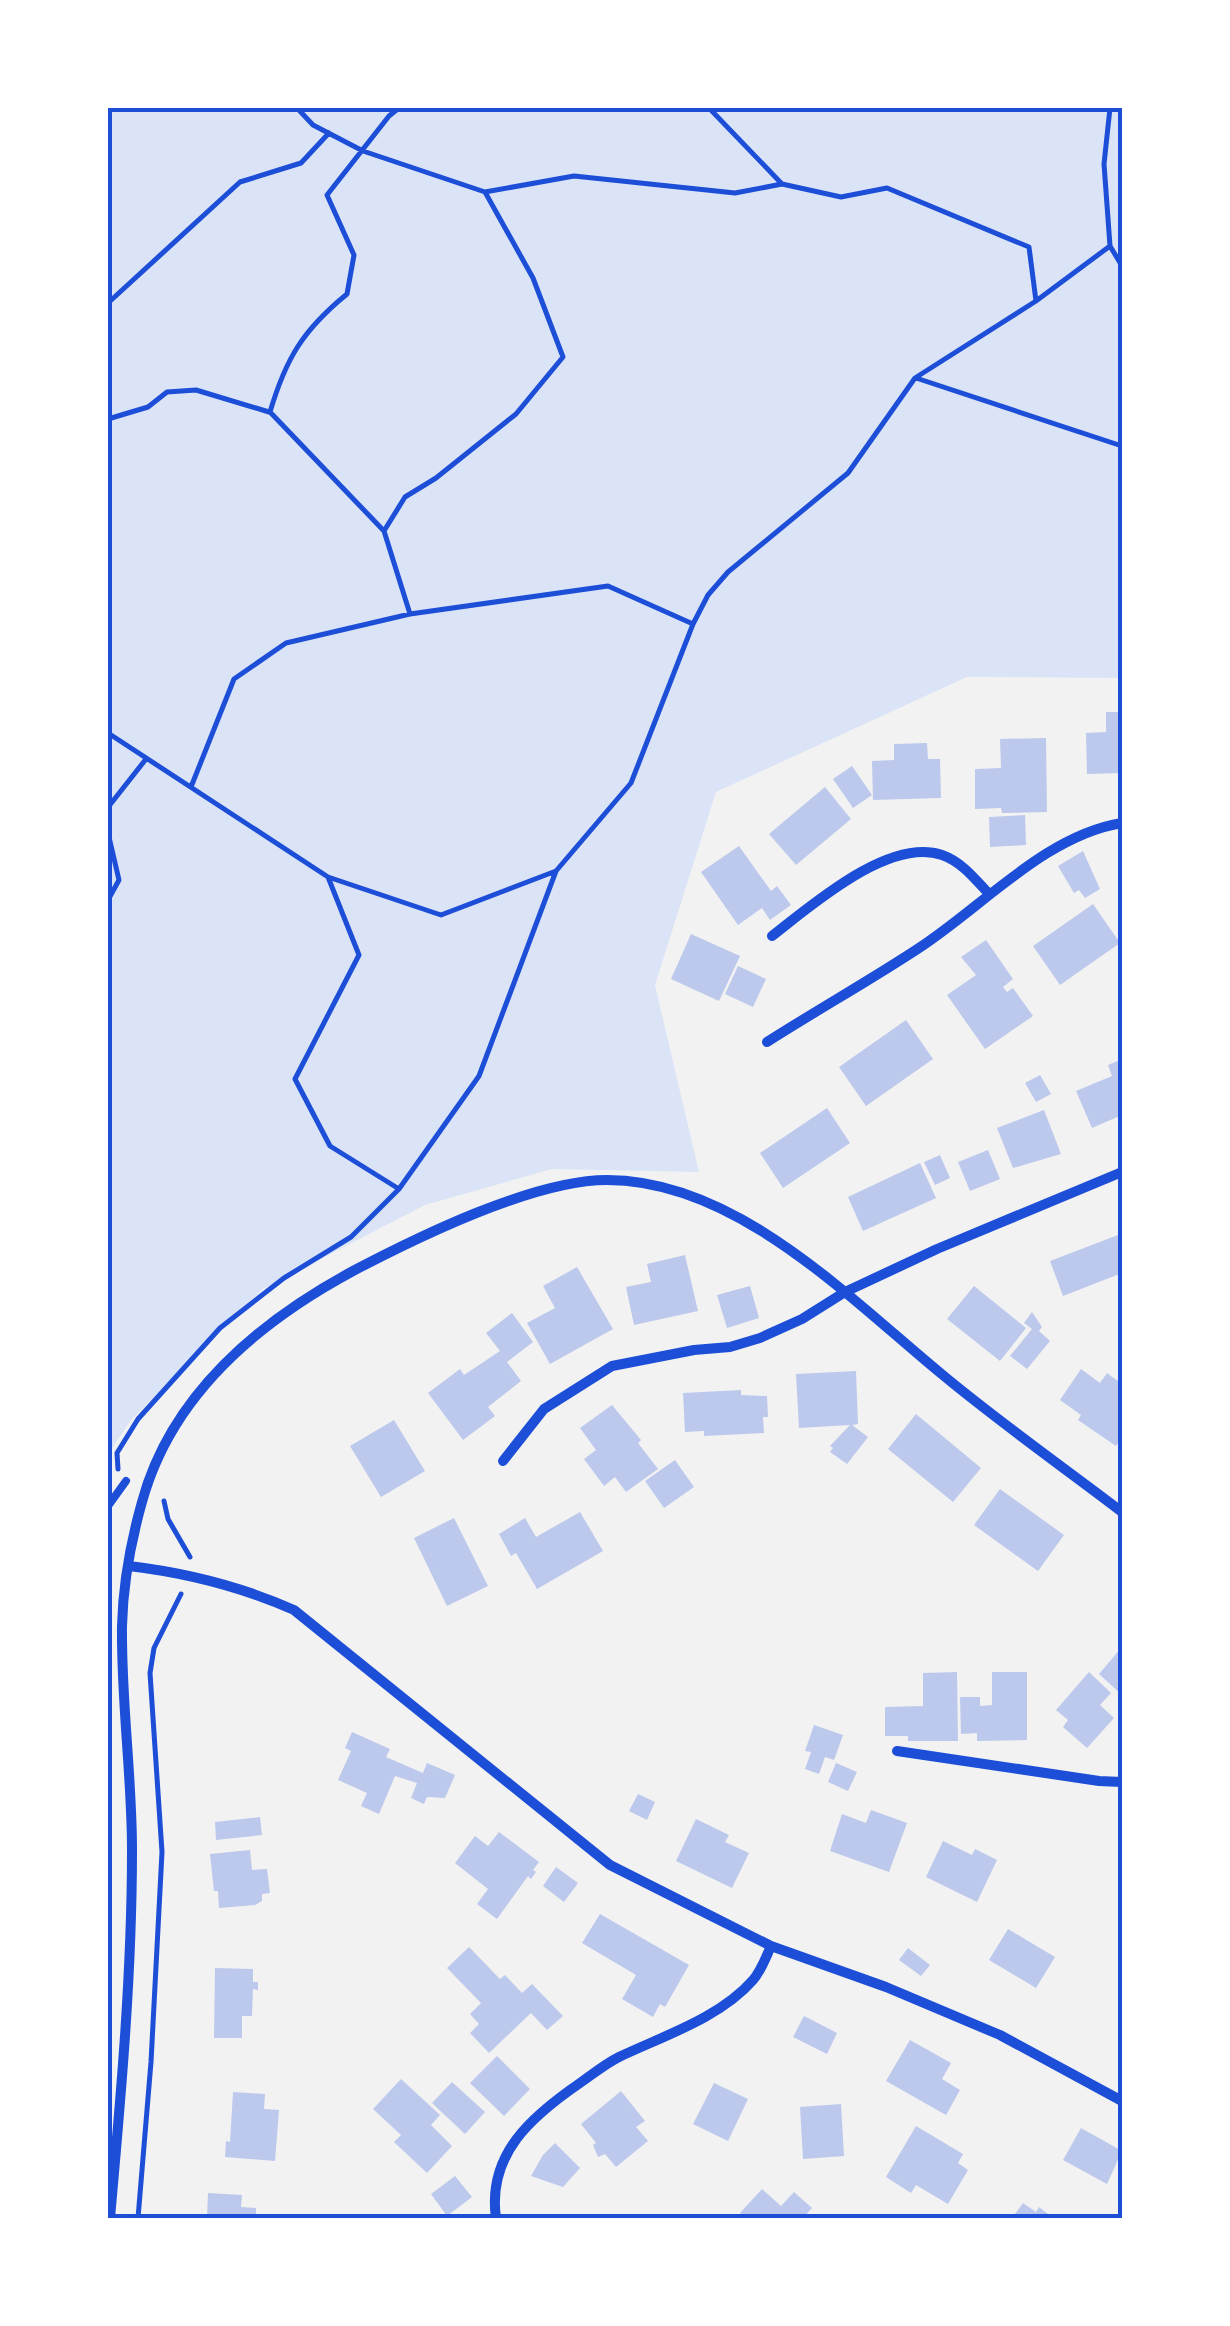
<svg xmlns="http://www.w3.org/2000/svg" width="1230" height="2326" font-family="Barlow,sans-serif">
<rect width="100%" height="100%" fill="#f2f2f2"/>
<path fill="#dbe4f7" d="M108,108H1122V678L967,677L716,792L655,985L699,1172L552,1169L425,1205L263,1289L131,1420L108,1454Z"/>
<path fill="#bdc9ec" d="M1106,712H1122V773L1087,774L1086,733L1106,732Z
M1046,738L1047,812L1002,813L1001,808L975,809V769L1001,768L1000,739Z
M927,743L928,759H940L941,798L873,800L872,761L894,760V744Z
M852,766L872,795L853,808L833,779Z
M825,787L851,819L796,865L769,834Z
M1025,815L1026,845L990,847L989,817Z
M739,846L771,891L777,886L791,905L770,920L762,908L738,925L701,872Z
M1083,851L1100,889L1085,898L1079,890L1074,893L1058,866Z
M1093,904L1120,943L1060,985L1033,946Z
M691,934L740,956L719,1001L671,979Z
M986,940L1013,979L1003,987L1007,992L1013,988L1033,1016L985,1049L947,995L976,975L961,957Z
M738,966L766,979L753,1007L725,994Z
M906,1020L933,1059L866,1106L839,1067Z
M1122,1059V1115L1092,1128L1076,1091L1112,1076L1108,1065Z
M1040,1075L1051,1094L1036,1102L1025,1083Z
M827,1108L850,1143L783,1188L760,1153Z
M1044,1110L1061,1154L1013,1168L997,1128Z
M988,1150L1000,1179L970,1191L958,1162Z
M940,1155L950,1178L935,1185L924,1162Z
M920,1163L936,1198L863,1231L848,1197Z
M1118,1235L1122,1247V1273L1063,1296L1050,1261Z
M685,1255L698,1311L634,1325L626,1287L651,1282L647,1264Z
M577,1267L613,1329L550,1364L527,1323L555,1308L543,1286Z
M750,1286L759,1318L727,1328L717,1295Z
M974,1286L1026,1328L1000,1361L947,1319Z
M1032,1312L1042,1327L1039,1331L1050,1341L1027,1369L1010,1356L1032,1329L1024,1323Z
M512,1313L533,1342L507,1362L521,1381L488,1407L495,1416L463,1440L428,1393L460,1369L464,1375L500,1351L486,1333Z
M1081,1369L1100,1383L1107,1373L1122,1384V1437L1116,1446L1078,1420L1081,1415L1060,1400Z
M856,1371L858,1424L852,1425L868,1437L847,1464L830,1452L833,1448L830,1446L850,1425L799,1428L796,1374Z
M741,1390V1395L767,1396L768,1417H763L764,1433L704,1436V1431L685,1432L683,1393Z
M612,1405L641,1440L638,1443L658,1469L626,1492L615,1477L604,1486L584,1459L596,1450L580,1428Z
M916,1414L981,1468L953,1502L888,1449Z
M394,1420L425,1471L381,1497L350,1446Z
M675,1460L694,1487L664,1508L645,1481Z
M1000,1489L1064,1535L1038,1571L974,1525Z
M580,1512L603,1551L537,1589L516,1553L511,1556L499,1534L525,1518L536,1537Z
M454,1518L488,1586L447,1606L414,1538Z
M1122,1647V1695L1099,1674Z
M957,1672L958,1741H908V1736H885V1707L923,1706V1673Z
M992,1672H1027V1740L977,1741V1733L961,1734L960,1697H980V1706L992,1705Z
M1089,1672L1111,1693L1100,1705L1114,1718L1087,1748L1063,1727L1068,1720L1056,1710Z
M814,1725L843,1735L834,1760L825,1757L819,1774L805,1769L811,1752L805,1751Z
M352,1732L390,1749L386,1757L423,1773L427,1763L455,1775L445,1798L427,1797L424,1804L411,1798L417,1783L395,1776L379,1814L361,1806L367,1793L338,1780L351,1751L345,1748Z
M836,1763L857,1772L848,1791L828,1782Z
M638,1794L655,1802L647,1820L629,1811Z
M871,1810L907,1823L889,1872L830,1851L842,1814L866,1823Z
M260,1817L262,1835L216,1840L215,1822Z
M696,1819L729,1835L725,1842L749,1853L732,1888L676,1861Z
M499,1832L539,1862L533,1870L536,1872L531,1879L528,1876L497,1919L477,1904L488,1889L455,1863L475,1836L488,1846Z
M943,1841L972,1855L975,1849L997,1860L977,1902L926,1877Z
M250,1850L252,1870L267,1869L270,1893L262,1894V1901L255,1905L219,1908L218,1891H214L210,1854Z
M556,1867L578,1883L564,1902L543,1886Z
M600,1914L689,1965L665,2007L660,2004L653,2017L622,1999L636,1975L582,1943Z
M1008,1929L1055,1957L1036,1988L989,1960Z
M469,1947L500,1979L505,1975L522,1993L532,1984L563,2016L547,2030L531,2013L489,2053L470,2033L479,2024L470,2014L481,2003L447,1968Z
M908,1948L930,1965L921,1976L899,1960Z
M215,1968L253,1969V1982H258V1990L253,1989L252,2016H242V2038H214Z
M804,2016L837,2033L827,2054L793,2037Z
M910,2040L951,2063L942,2079L960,2090L946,2115L886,2081Z
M497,2056L530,2089L504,2116L470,2083Z
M401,2079L440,2115L431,2125L452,2146L427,2173L394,2142L401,2135L373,2109Z
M452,2082L485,2112L465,2134L432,2103Z
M714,2083L748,2099L728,2141L693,2124Z
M621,2091L645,2121L636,2127L648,2141L616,2167L605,2154L598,2157L593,2145L596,2143L581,2124Z
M233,2092L265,2094L264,2109L279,2110L275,2161L225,2157L226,2141L230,2142Z
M841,2104L844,2156L803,2159L800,2107Z
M916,2126L963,2154L958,2163L968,2170L948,2204L916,2185L911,2193L886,2177Z
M1081,2128L1122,2151L1107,2184L1063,2160Z
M555,2143L580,2168L563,2187L531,2176L543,2155Z
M455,2176L472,2197L447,2216L431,2194Z
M762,2189L781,2206L794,2192L812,2208L803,2218H746L740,2213Z
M208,2193L242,2195L241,2207L256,2208V2218H207Z
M1023,2203L1036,2212L1039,2207L1053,2218H1012Z"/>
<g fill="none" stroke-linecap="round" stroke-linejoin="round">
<path stroke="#1d4ed8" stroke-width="5" d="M297,108L313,125L363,151L485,192L574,176L735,193L782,184
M399,108L389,116L327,195L354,255L347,294C303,330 286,358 270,412L384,531L410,614
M709,108L782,184L841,197L887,188L1029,247L1036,301
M1110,108L1104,164L1110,246L1122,266
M108,303L240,182L301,163L329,133
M916,378L1122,446
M108,419L148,407L167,392L196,390L269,412
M384,531L405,497L436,478L516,414L563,357L533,278L485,192
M108,733L328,877L441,915L556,871L631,783L693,624L708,595L728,572L848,473L915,378L1036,301L1110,246
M191,787L234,679L286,643L410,614L608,586L693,624
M328,877L359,955L295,1079L330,1146L399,1189
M108,900L119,880L109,837V806L146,759
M118,1469L117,1453L138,1419L220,1328L284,1278L351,1237L399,1189L479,1076L556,871
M164,1501L168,1519L190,1557
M138,2218L151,2062L162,1852L150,1673L154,1648L181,1594"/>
<path stroke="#1d4ed8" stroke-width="8" d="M108,1506L126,1481"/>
<path stroke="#1d4ed8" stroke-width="10" d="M772,936C812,905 889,837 942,855C962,862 975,879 989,894
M767,1042C817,1010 869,981 919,948C982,907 1046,835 1122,823
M503,1461L544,1409L612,1366L694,1350L730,1347L760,1338L802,1319L845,1292L937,1249L1122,1172
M129,1566C188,1573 240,1586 294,1610L610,1865L771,1946L886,1987L1000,2035L1122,2101
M897,1751L1099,1781L1122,1782
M110,2218C121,2095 132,1973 132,1850C132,1775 121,1701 122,1626C123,1585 131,1541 142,1502C171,1395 260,1321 353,1271C418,1237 533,1180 607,1180C737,1180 850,1299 944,1376C1002,1424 1063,1467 1122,1512
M496,2218C487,2154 532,2116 580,2083C593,2074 605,2064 619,2057C663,2036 720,2018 753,1980C761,1971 766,1957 771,1946"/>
</g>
<rect width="1230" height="2326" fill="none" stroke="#ffffff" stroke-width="220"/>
<rect x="110" y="110" width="1010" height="2106" fill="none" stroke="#1d4ed8" stroke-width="4"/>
</svg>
